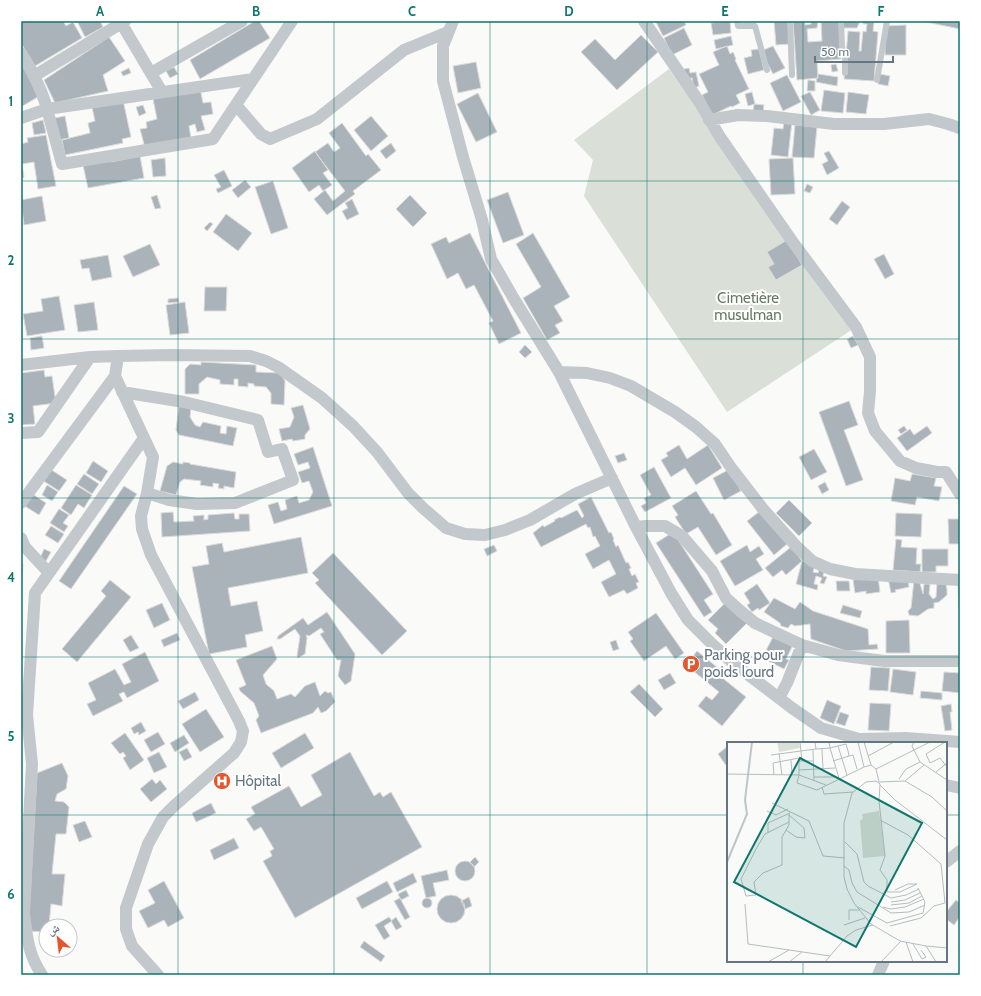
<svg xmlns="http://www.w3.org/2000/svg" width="981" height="996" font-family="Cabin,'Noto Naskh Arabic',sans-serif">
<rect width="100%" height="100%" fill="#fafaf8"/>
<path fill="#dadfd7" d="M669,69L856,327L727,412L584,196L593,160L574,140Z"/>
<path fill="#aab3b9" stroke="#dcdcda" d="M24,21H63L66,26L73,22L82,38L35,66L21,43V23Z
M77,21H100L103,27L85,37Z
M255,21H259L270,38L200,79L190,60Z
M657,21H684L686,25L663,36L656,22Z
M730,21L731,33L713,35L711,23Z
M774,21H788L790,44L776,45Z
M793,21H805V25L811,24V21H818L817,28L807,29L808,42L822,41L821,21H839L841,59L817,61L818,78L797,80Z
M843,21H860L857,28H843Z
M863,21H880V22H874L873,31L878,32L874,81L844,79L848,31L860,32L859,51H861L863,31L866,32L867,24H863Z
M921,21H960V29Z
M906,25V55H885V26Z
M684,28L692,45L672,55L664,38Z
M641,35L658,52L617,90L581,52L595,39L615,60Z
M731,36L733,45L716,49L714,40Z
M109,37L125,61L103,75L108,91L55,103L44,80Z
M727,46L730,54L733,52L736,59L735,60L749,89L736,95L740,103L732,107L731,106L712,115L702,95L708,92L699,74L719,65L713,52Z
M773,46L785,68L773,74L761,51Z
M759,49L764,70L748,74L744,58L752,56L751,50Z
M476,62L481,88L458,93L453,66Z
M21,63L41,95L21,107Z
M836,64L838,71L832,72L831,65Z
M174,67L178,74L170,78L166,71Z
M129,68L131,73L123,76L121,72Z
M689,68L690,73L696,72L699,86L694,88L692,78L686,79L684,69Z
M818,74L838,77L837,86L816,82Z
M880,74L890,76L888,86L878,84Z
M787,75L801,102L783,111L770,83Z
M808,80L815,81V91H807Z
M200,88L203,103L211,102L213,114L201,116L205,130L197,132L195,124L189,126L191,138L145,148L140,129L147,128L146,122L157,119L153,99Z
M824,90L845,93L843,113L821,111Z
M752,92L755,104L748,106L745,94Z
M810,92L820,110L811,115L801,96Z
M848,92L869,95L866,114L846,112Z
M478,93L497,132L476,142L457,104Z
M123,100L131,137L122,139L123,143L65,155L62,140L90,133L88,123L95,121L92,107Z
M754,104L764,105L763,113L753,112Z
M143,105L146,113L139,116L136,107Z
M65,116L69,138L59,140L55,118Z
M371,116L388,136L371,151L354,130Z
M43,120L46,133L34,135L32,123Z
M784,120L792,121L788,157L771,155L774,128L783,129Z
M342,123L366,156L368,154L381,170L353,191L355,194L327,215L314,199L325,190L333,201L345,191L315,152L328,143L334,152L340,148L329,133Z
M795,125L817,127L814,158L792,157Z
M46,135L56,186L38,189L34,162L22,164L24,177L21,178V144L28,142L27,138Z
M391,143L396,151L386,159L380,151Z
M315,151L328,170L323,173L332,185L323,191L319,185L309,192L292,168Z
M829,151L839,168L827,175L822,164L828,161L824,153Z
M140,156L144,178L88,188L83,165L111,159V162Z
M165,158L166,176L153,177L151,160Z
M793,158L795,194L771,195L769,159Z
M224,170L232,186L218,193L216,189L221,187L214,175Z
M245,180L251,187L238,198L232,190Z
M273,181L288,228L271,234L255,187Z
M807,184L813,187L810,193L804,191Z
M508,192L524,235L503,243L487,200Z
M157,195L161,208L155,209L151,197Z
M410,195L427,213L413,227L396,209Z
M42,196L46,221L24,225L21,200Z
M352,199L359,214L347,220L342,211L348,208L345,203Z
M842,201L850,207L837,225L829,219Z
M226,214L252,233L238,251L213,232Z
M210,222L213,224L207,231L204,228Z
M470,233L521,333L499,344L489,323L493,321L474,285L466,289L458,273L447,279L431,244L446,237L449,243Z
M533,233L570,297L554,306L563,321L555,325L560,333L547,340L523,298L541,287L516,244Z
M787,240L802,265L776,280L768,267L774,264L767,252Z
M150,244L160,265L133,277L123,256Z
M884,254L894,274L885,279L874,259Z
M108,255L112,277L92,281L89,268L82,269L80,260Z
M205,287H227L226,311H204Z
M59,296L65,330L27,336L23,314L43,311L41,299Z
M178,298L179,302L168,303V299Z
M94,302L98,330L78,332L74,305Z
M185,302L189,333L170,335L166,305Z
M42,336L44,348L31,350L30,338Z
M853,336L858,345L851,348L847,339Z
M525,345L532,352L525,358L519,352Z
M201,362L256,365V372L280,373L285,381L284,405L271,404V393L266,387L254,386V384L248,383V387L238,386V379H234V385L220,384V380L207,377L199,384V394H185V369L190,364L201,365Z
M44,370L45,377L52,376L56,403L33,406L35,424L21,425V373Z
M849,401L858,425L844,430L863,480L846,486L819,412Z
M303,405L310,429L305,435V439L293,441L292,439L282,441L279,429L290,427L294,417L291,408Z
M179,406L191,408L190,417L195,425L200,427L203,422L221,426L220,433L226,434L227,426L237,428L233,446L179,435L176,430Z
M904,426L907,430L901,434L898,430Z
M927,426L932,433L907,451L897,438L910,429L914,435Z
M679,445L687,459L708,445L722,468L696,485L685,468L671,477L661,460L668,456L666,453Z
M313,447L332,506L274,524L268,505L278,502L281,511L287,509L285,500L297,496L299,503L309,500L313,492L309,481L302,483L298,472L310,468L308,462L298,465L294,454Z
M814,449L827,472L811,480L799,457Z
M624,453L627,460L618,463L615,456Z
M93,461L108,471L101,482L86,473Z
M173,462L183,464V462L190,463V464L236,472L234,488L224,486V489L218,488L219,484L213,483V487L200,485L201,481L184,479L180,482L176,495L160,491L167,466Z
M654,467L671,498L645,512L641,506L646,503L644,498L651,495L640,475Z
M50,469L67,480L59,491L42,480Z
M730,469L741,491L724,500L713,478Z
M84,474L99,484L92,494L77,484Z
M912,474L936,478L934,486L942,487L939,501L917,497L915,505L891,501L895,478L910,481Z
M825,482L829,490L822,494L818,486Z
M47,485L58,492L52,501L42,495Z
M76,485L92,495L84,508L78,504L71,515L61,508Z
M124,486L137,494L71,589L59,581Z
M696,491L711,514L713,513L732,545L716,555L698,527L686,534L675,517L678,515L672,506Z
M31,493L46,503L39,515L23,505Z
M591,497L609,533L611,532L614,539L613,540L616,547L618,545L626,563L628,562L631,568L629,569L632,576L635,574L639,582L636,583L638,588L627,594L624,590L609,597L601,582L616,574L609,560L593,569L585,554L600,546L595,536L593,537L590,527L588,528L586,524L541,547L533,533L543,525L544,527L555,521L554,520L560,517L561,518L577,510L582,518L584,516L578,504Z
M789,500L812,523L799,536L776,513Z
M59,509L69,515L63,523L68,526L64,532L50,523Z
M173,512L174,522L194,521L193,516L204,515V520L208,519V515L234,513L235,519H239V514H249L250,531L162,537L161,513Z
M759,512L787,544L774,555L747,521Z
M896,513L922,514L921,537L895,536Z
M948,519H960V544H949Z
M51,526L64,534L58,543L45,535Z
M673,532L713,594L704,600L712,612L704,617L656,543Z
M301,537L308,573L228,588L231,606L257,601L263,631L245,635L247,647L209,654L192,567L209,564L206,546L222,543L224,552Z
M896,539L902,540L901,547L917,548L916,564H921L920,572L893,570Z
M494,545L497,551L487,556L484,549Z
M747,545L750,552L759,546L764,554L756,559L763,570L735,586L720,561Z
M791,547L802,561L786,575L782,570L773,577L765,568Z
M44,549L51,552L46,561L40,558Z
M922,549H948V566H936V572H922Z
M333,553L407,631L382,655L315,583L319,580L312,573Z
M802,561L815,565L813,572L818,573L820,567L825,568L823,576L827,577L824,584L820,583L822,578L816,576L814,584L818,585L817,590L796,584Z
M21,564H23L21,594Z
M878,577L880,592L866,594V591L855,593L853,580Z
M888,578L908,580L909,587L895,590L896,592L891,593Z
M110,580L131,597L77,662L62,649L106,596L101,591Z
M914,580H919L923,594L924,584H930L929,594L933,599L936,597L937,583L946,584L947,590V595L939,602L934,603V608L928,609L918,616L909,615L908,611L911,608Z
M836,581H849L850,591H837Z
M757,584L770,603L759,610L758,608L752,612L747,605L750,603L744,593Z
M958,586H960V610H959Z
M774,598L795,609L800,602L813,611L868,629L869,645L877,644L878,649L846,651L811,639L810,624L795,626L791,624L788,628L781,626L780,623L764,612Z
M726,602L747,623L726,644L715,633L718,629L708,620Z
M162,603L170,620L154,628L146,610Z
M843,605L862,611L860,618L840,613Z
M327,612L355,654L351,681L345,685L338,676L341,660H337L320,634L324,632L321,628L309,636L306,635L307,638L305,654L298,658L297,656L300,636L295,629L280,639H277L278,636L303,618L308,625Z
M656,613L684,653L675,659L666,646L644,661L630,641L633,639L628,632Z
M909,620L910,653H886V621Z
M177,633L180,640L164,647L161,640Z
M131,635L139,648L130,652L123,640Z
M774,635L793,645L786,659L789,660L784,669L762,658Z
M616,640L619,649L613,651L610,642Z
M272,646L277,659L263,675L266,684L274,691L277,699L291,694L295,697L305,686L315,682L320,696L325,691L328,693L331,692L335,702L326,711L321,713L318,707L313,713L261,733L256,720L259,716L254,703L240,691L239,688L246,685L236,660Z
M697,651L723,672L720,676L746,697L722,726L698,706L706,696L712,700L719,692L686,665Z
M145,652L159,681L127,698L124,692L119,694L123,701L93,716L87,704L96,700L88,683L115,669L124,685L131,682L122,664Z
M871,667L890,668L888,691L869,690Z
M893,669L916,672L913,695L890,692Z
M944,672L960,673V693L942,691Z
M670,673L676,683L664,690L658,680Z
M639,684L663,709L655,717L630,692Z
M921,691L942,693V700L920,698Z
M195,692L199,700L183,709L178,701Z
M827,700L841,706L834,724L820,718Z
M870,703L891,704L889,731L868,730Z
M951,704L952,712H950L952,730L945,731L941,706Z
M206,709L224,737L200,752L182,724Z
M840,712L849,715L845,726L836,723Z
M141,722L146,731L139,735L138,732L134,734L131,728Z
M158,732L165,744L151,752L144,740Z
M125,733L144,760L130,770L123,758L126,756L123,752L120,754L111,743Z
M305,733L314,748L281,768L272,753Z
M184,735L189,743L175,752L170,743Z
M728,746V768L718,754Z
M187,748L192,757L184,761L179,752Z
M159,752L167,767L154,773L147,758Z
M350,752L374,796L380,792L383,797L391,792L422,847L295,918L263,861L272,856L270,851L274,849L261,827L254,831L246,819L255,814L251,807L289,786L301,807L322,795L311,775Z
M62,763L68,776L66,789L57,794L55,801L64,802L69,807L66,834H56L52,874H65L62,906L51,904L49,926H46V932L28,931L37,773Z
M152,779L156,784L160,780L167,789L151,802L140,789Z
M211,803L216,813L196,822L192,813Z
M85,821L92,837L79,842L73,825Z
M234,838L239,848L214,860L210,850Z
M475,857L479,862L474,867L470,862Z
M455 871a10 10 0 1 1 20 0a10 10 0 1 1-20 0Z
M447,870L449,880L433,883L436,896L426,898L421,876Z
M413,873L417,882L397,892L393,883Z
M164,881L184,918L168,927L164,920L148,928L139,911L155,903L148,890Z
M387,881L393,892L362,909L356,898Z
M406,890L409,896L401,900L398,894Z
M437 909a14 14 0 1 1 28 0a14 14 0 1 1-28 0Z
M469,897L472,906L465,909L461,901Z
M422 903a5 5 0 1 1 10 0a5 5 0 1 1-10 0Z
M400,898L410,917L405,920L394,901Z
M956,900L960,903V919L959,918L954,925L946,919V912Z
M389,917L392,921L384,926L390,936L384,940L375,925Z
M396,917L402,927L396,930L391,921Z
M364,941L385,956L381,962L360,947Z"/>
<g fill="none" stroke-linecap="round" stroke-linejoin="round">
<path stroke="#c3c8cc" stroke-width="6" d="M737,21L738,26H755L767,70
M790,21L792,75
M841,21L842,47L845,55V73
M877,80L887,21"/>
<path stroke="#c3c8cc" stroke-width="12" d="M120,21L162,92
M453,21L443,46V81L463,157L482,220L491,259L514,299L559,372L636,527L671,593L688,620L712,644L733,663L792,708L821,728L859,739L863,743
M644,21L700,103L720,137L792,241L856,327L870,357V391L868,413L875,431L900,461L916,468L937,472H946L960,494
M21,53C32,71 42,89 47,109L21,118
M151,73L242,21
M34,76L125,21
M253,79L47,109L62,164L213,139L292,21
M236,105L261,134L270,139L317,119L404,50L448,32
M709,120L738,115L767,116L834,124H884L929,119L948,124L960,128
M21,365L90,357L118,356L172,355L250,356L266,361L278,367L322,398L353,426L377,452L408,493L423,508L446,528L465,534L485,535L505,530L530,520L575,494L612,478
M559,372L587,373L610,378L631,386L675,412L696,427L715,444L732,469L763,509L797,547L812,561L830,569L855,574L960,580
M115,376L153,457L147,493L141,516L142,529L151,555L239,721L243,731L241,742L234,753L174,806L163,817L148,844L126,908V929L132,946L158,975
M122,392L184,402L258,420L268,452L282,449L293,480L235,503L197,504L169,500L147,493
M21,433L38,432L90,357
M21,503L115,376L118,356
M636,527L646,526H665L682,536L712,571L726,598L738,609L755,623L802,645L838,655L884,661H960
M21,538L25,547L49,573
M779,698L787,683L802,645
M859,739L906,738L960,742
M946,785L960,788
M946,862L960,851
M42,975C28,954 27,937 24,913L32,764L27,715L35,593L144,438
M878,975L884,961"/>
</g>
<path fill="none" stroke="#0f766e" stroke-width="1" stroke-opacity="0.55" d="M178,21V975M334,21V975M490,21V975M647,21V975M803,21V743M21,181H960M21,339H960M21,498H960M21,657H960M21,815H728M946,815H960M803,961V975"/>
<defs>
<symbol id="parking-disc" viewBox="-11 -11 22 22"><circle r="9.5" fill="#e4572e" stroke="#fff"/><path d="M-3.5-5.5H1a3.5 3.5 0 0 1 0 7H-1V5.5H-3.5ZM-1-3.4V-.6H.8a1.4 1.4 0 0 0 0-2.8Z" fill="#fff"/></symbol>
<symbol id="hospital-disc" viewBox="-11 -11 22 22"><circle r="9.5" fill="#e4572e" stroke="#fff"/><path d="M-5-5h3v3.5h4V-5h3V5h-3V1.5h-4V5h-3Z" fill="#fff"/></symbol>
</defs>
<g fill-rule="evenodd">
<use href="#parking-disc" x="681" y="654" width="20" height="20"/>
<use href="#hospital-disc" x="212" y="771" width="20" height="20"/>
</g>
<g text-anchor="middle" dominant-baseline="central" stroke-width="4" stroke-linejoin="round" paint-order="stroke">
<g font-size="15" fill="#687a64" stroke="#fff">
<text x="748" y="298">Cimetière<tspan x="748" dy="17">musulman</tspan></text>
</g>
<g font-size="15" fill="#657683" stroke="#fff" text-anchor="start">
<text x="704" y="655">Parking pour<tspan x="704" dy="17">poids lourd</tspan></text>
<text x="235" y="781">Hôpital</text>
</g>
</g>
<g transform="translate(727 742)">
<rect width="220" height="220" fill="#fafaf8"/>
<path d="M50,0H72L73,6L52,10ZM152,69L158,114L136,116L133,79L136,76L135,72Z" fill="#dadfd7"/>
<path fill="none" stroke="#bbc7cb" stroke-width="2" d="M0,120L20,72L18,58L25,0"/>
<path fill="none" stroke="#b5bdc2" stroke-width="1" d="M73,0L75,19H86M88,0L89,7L103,6L112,36M102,0L103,6L119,2L121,9L122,14L106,19M131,0L137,25L144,23M137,0L144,23L149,27L152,40L178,39L205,55L220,69M187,0L185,4L193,20L220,38M218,0L199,12L203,21L213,16L220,25M111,4L120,33M95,7L96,27M86,8L87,39M52,11L55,33M44,13L89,7M122,14L126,13L130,27M141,14L167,0M64,18L65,32M149,27L203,0M72,28L108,26M209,30L220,21M0,32L72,33V19M47,33L46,21L72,16V19H75M87,35H110M172,37L179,27L193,20M178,39L197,23M99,43L72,33L70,41L90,48L137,25M153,43L168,58L220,98M95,45L97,52L126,50M45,61L82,79L96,114L118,116M40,69L49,73L61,67M153,78L181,93L214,122L218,161L207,164L194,176L163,184M62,80L38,92L29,107L14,137L19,154L29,153L27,140L36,131L55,123V95L62,83V71M59,88L69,95L78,96L77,86L62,73M41,91V81L63,71M118,100L130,112L137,140L141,144L164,156L179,153L192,147M117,124L122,128L125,141L130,150L164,171L182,170L198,163M191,146L198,160L196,171M168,148L181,142H190L173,150H160V138L153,128L158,114L152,59L153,42L149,39L139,40L125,51L117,81V135L120,147L127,161L144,182L173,199L199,204L209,220M164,160L178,158L193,151M18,162L21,202L103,214M164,163L182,161L195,154M131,165L160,181L196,171M156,165L164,167L178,165L197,157M122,178V168H132M117,183L138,176M179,200L186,220M186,202L195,217L199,215L194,208M199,204L220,206M41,220L62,208M62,220L75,210M98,220L120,194L129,188L146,183M154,220L174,199"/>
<path fill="#0f766e" fill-opacity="0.15" stroke="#0f766e" stroke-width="2" d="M73,16L195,81L129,205L7,140Z"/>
<rect width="220" height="220" fill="none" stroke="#657683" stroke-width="2"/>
</g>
<rect width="981" height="996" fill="none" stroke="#ffffff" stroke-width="44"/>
<g transform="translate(58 938) rotate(332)"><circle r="19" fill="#ffffff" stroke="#c1c8cd"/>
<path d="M0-3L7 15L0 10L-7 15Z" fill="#e4572e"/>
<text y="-6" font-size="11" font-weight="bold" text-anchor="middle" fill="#657683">ش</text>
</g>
<path d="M815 56v6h78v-6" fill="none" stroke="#657683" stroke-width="2"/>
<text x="821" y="56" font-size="12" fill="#657683" stroke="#ffffff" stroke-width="3" paint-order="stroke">50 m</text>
<rect x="22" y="22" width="937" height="952" fill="none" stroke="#0f766e" stroke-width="1.5"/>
<g font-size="13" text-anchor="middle" font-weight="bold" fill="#0f766e">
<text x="100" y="16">A</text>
<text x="256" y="16">B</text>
<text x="412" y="16">C</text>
<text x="569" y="16">D</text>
<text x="725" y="16">E</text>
<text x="881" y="16">F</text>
<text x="11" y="106">1</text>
<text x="11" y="265">2</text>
<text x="11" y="423">3</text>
<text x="11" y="582">4</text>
<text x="11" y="741">5</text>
<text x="11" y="899">6</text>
</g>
</svg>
